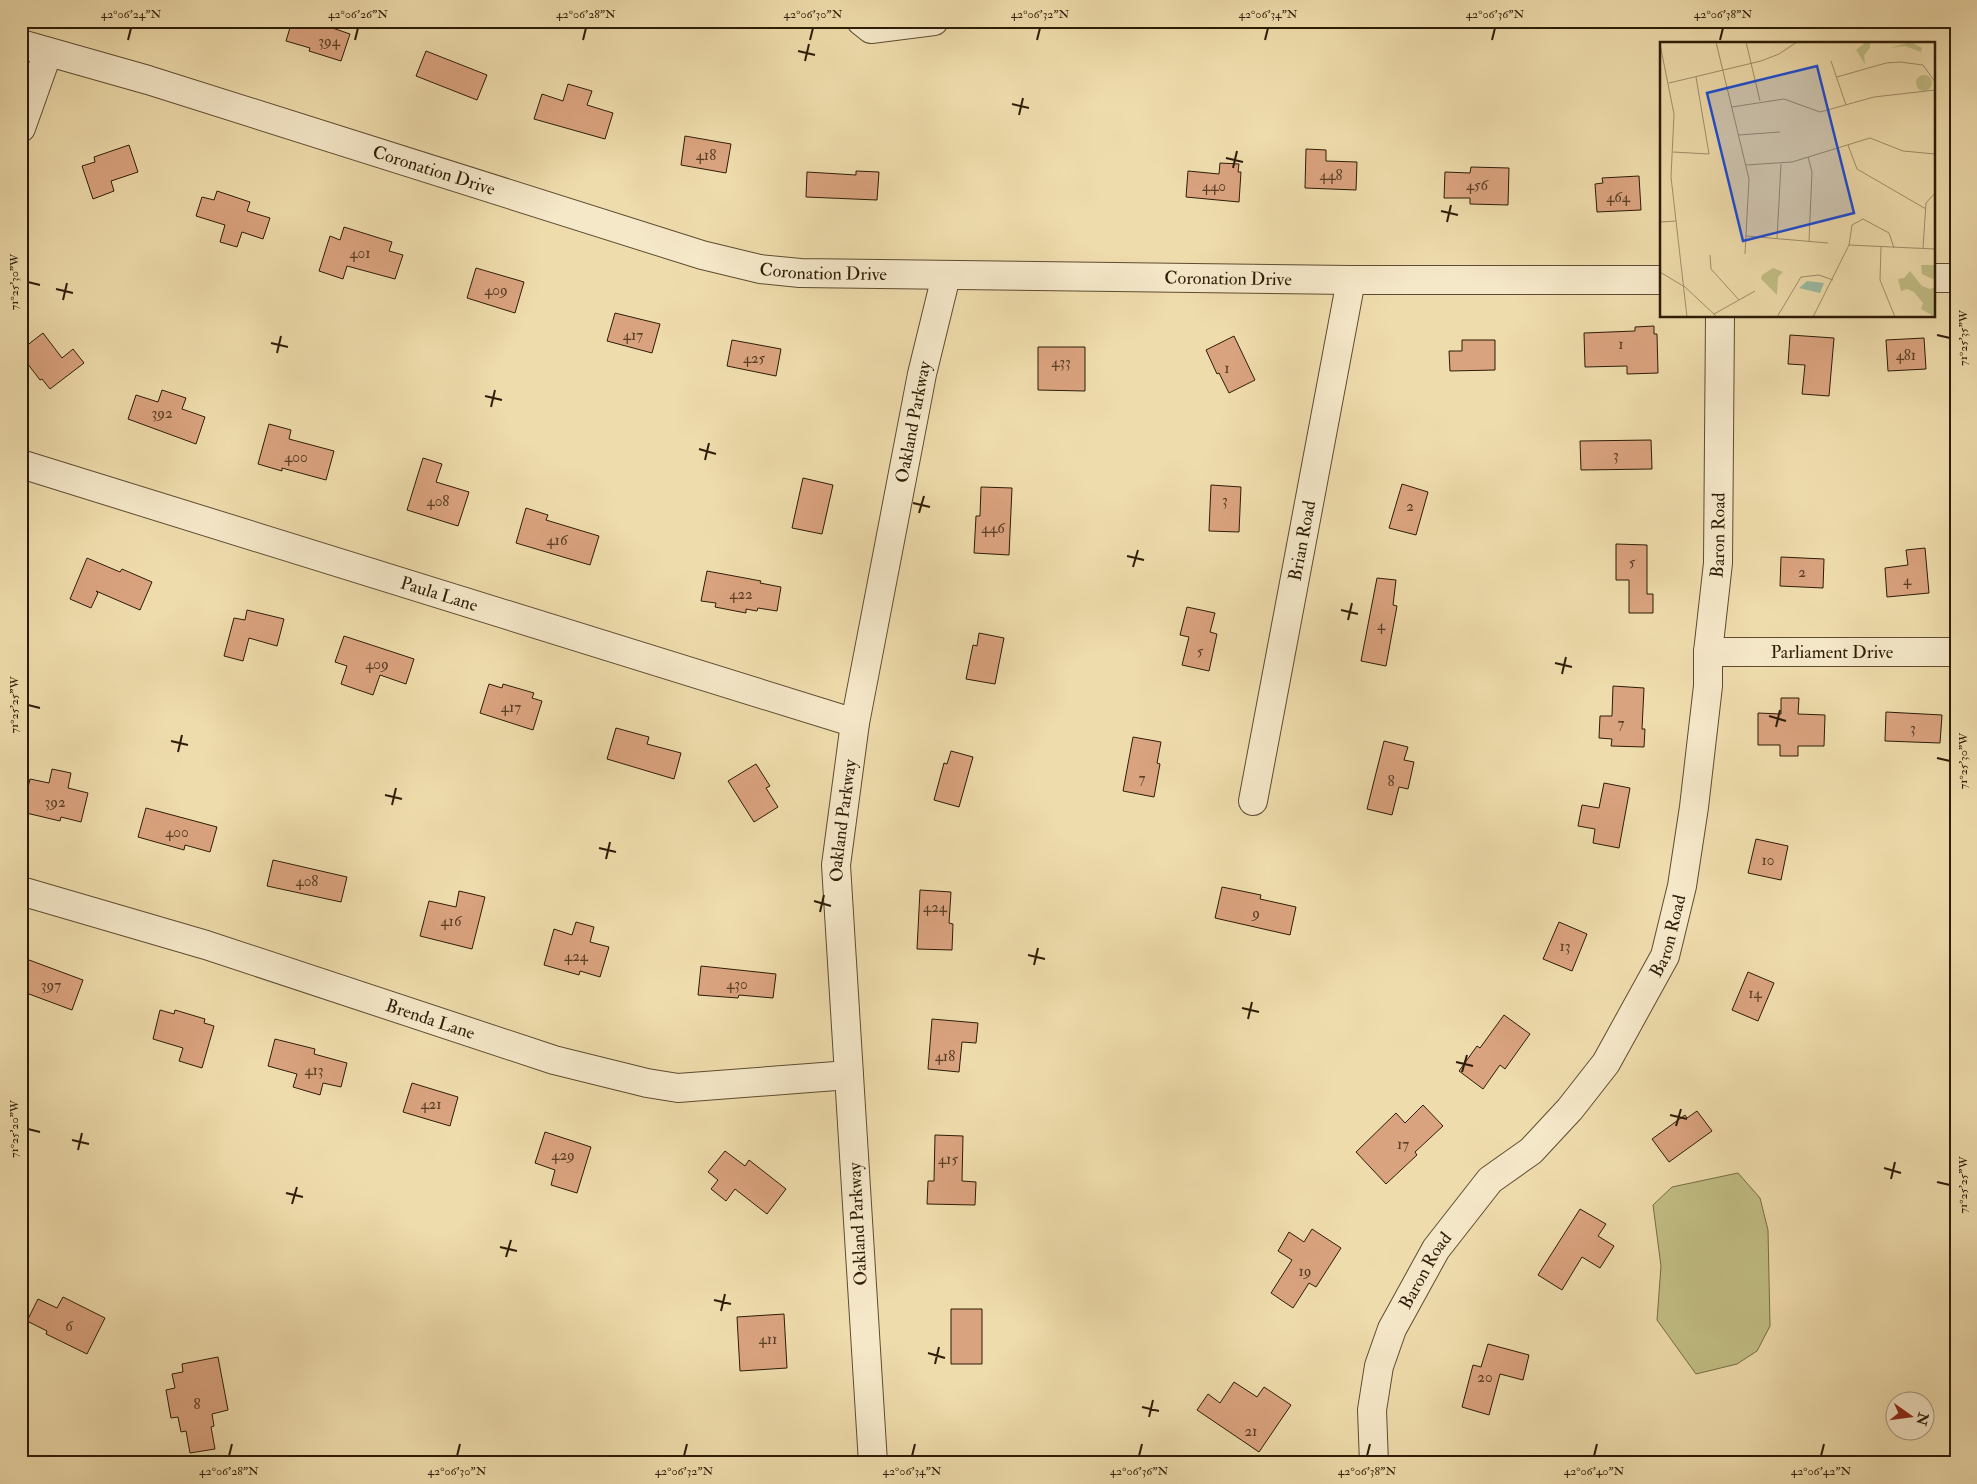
<svg xmlns="http://www.w3.org/2000/svg" width="1977" height="1484" font-family="'IM FELL Double Pica',serif">
<rect width="100%" height="100%" fill="#efdcac"/>
<filter id="stains"><feTurbulence type="fractalNoise" baseFrequency=".004" numOctaves="4"/><feColorMatrix values="0 0 0 0 .2 0 0 0 0 .09 0 0 0 0 .02 0 0 0 .5 -.17"/></filter>
<radialGradient id="worn" r=".72"><stop offset=".6" stop-color="#630" stop-opacity="0"/><stop offset="1" stop-color="#630" stop-opacity=".3"/></radialGradient>
<path fill="#c1be84" stroke="#776d46" d="M1738,1173L1760,1198L1768,1230L1770,1326L1757,1351L1737,1364L1696,1374L1657,1320L1661,1266L1653,1205L1672,1187Z"/>
<path fill="#daa37f" stroke="#2d1c07" d="M292,21H312L350,34L341,61L309,51L310,48L286,41Z
M426,51L487,75L477,100L416,76Z
M568,84L592,91L587,105L613,113L605,139L534,119L542,94L563,101Z
M685,136L731,144L726,173L681,165Z
M129,145L138,172L111,181L114,191L93,199L82,166L95,162L94,157Z
M1306,149L1326,150V161L1357,162L1356,190L1305,188Z
M1220,163L1239,164L1238,172H1241L1239,202L1186,197L1188,171L1219,174Z
M1471,167L1509,168L1508,205L1470,204V198H1444L1445,172L1470,173Z
M856,171L879,172L877,200L806,197L807,172L856,175Z
M1639,176L1641,210L1597,212L1595,184L1603,183L1602,178Z
M217,191L250,202L247,211L270,218L263,239L242,232L237,247L220,242L225,225L196,216L202,197L214,200Z
M344,227L392,242L389,251L403,255L395,279L347,266L343,279L319,271L330,236L340,240Z
M476,268L524,282L515,313L467,298Z
M615,313L660,324L652,353L607,341Z
M1654,326V334H1657L1658,373L1627,374V366L1585,367L1584,333L1635,331V327Z
M43,333L62,358L73,349L84,363L50,389L42,379L40,380L21,355V350Z
M1790,335L1834,338L1829,396L1802,394L1805,365L1788,364Z
M1234,336L1255,380L1229,393L1219,373L1217,374L1206,350Z
M1924,338L1926,369L1888,371L1886,340Z
M732,340L781,349L776,376L727,366Z
M1462,340H1495V370L1450,371L1449,351H1462Z
M1038,347H1085V391L1038,390Z
M162,390L186,398L182,409L205,417L196,444L128,419L136,395L158,402Z
M269,424L291,430L289,439L334,451L326,480L282,468V471L258,464Z
M1651,440L1652,469L1581,470L1580,441Z
M423,458L442,464L436,482L469,492L458,526L407,510Z
M803,478L833,485L822,534L792,528Z
M1402,484L1428,492L1416,535L1389,528Z
M1211,485L1241,487L1239,532L1209,531Z
M981,487L1012,488L1009,555L974,553L976,516H980Z
M526,508L548,515L546,520L599,536L590,565L516,543Z
M1616,544L1647,545V594H1653V613H1629V580H1616Z
M1925,548L1929,593L1887,597L1885,568L1908,565L1906,550Z
M1781,557L1824,559L1823,588L1780,586Z
M87,558L120,572L122,569L152,582L140,610L96,591L98,593L91,608L70,599Z
M707,571L761,581L760,583L781,587L777,611L758,608L757,611L746,609V613L715,607L716,603L701,601Z
M1377,578L1396,580L1393,605L1397,606L1386,666L1361,661Z
M1187,607L1215,613L1210,632L1217,634L1209,671L1182,665L1189,637L1180,635Z
M247,610L284,619L277,646L249,638L243,661L224,656L234,618L245,620Z
M979,633L1004,638L995,684L966,679L973,645L977,646Z
M344,636L414,659L406,684L380,675L373,695L341,684L347,666L335,662Z
M489,684L502,688L503,684L534,693L532,698L542,701L533,730L480,713Z
M1613,686L1644,688L1642,729H1645L1644,747L1611,746L1612,739L1599,738L1600,716H1612Z
M1781,698H1799L1798,714L1825,715L1824,746H1798V756H1780V745H1758V713L1781,714Z
M1886,712L1942,715L1940,743L1885,741Z
M616,728L649,737L647,744L681,753L674,779L607,759Z
M1133,737L1161,742L1157,763L1160,764L1154,797L1123,791Z
M1384,741L1408,747L1404,760L1414,762L1408,789L1399,787L1392,815L1367,809Z
M951,751L973,757L959,807L934,800L944,763L947,764Z
M756,764L770,786L766,788L778,807L754,822L728,781Z
M52,769L71,773L68,788L88,793L81,822L61,817L60,821L22,812L30,779L49,783Z
M1604,783L1630,788L1619,848L1593,843L1595,829L1578,826L1582,805L1599,808Z
M146,808L217,827L210,852L185,845L184,850L138,837Z
M1756,839L1788,846L1781,880L1748,873Z
M273,860L347,877L341,902L267,886Z
M1222,887L1261,895L1260,899L1296,907L1290,935L1215,918Z
M920,890L951,892L949,923L953,924L952,950L917,949Z
M459,891L485,897L472,949L420,936L429,901L456,907Z
M576,922L594,927L590,942L609,947L600,977L580,971L579,975L544,965L554,929L572,935Z
M1559,922L1587,934L1572,971L1543,959Z
M21,957L83,980L72,1010L21,991Z
M701,966L776,974L773,998L739,995L738,998L698,995Z
M1748,972L1774,983L1758,1021L1732,1010Z
M160,1010L174,1014L175,1010L205,1019L204,1023L214,1026L202,1068L179,1061L183,1048L153,1039Z
M1504,1015L1530,1034L1505,1069L1500,1065L1483,1089L1459,1071L1477,1046L1480,1048Z
M932,1019L978,1023L976,1043L962,1042L959,1072L928,1069Z
M275,1039L315,1049L314,1054L347,1063L341,1087L323,1083L320,1095L293,1087L297,1074L268,1066Z
M412,1083L458,1097L450,1126L403,1112Z
M1423,1105L1443,1126L1415,1152L1417,1155L1386,1184L1356,1152L1396,1113L1405,1123Z
M1697,1111L1712,1131L1669,1162L1652,1139L1685,1115L1687,1118Z
M545,1132L591,1147L577,1193L551,1185L555,1170L535,1163Z
M935,1135L963,1136L962,1181L976,1182L975,1205L927,1204L928,1181H934Z
M725,1151L745,1166L749,1160L786,1189L767,1214L735,1189L726,1201L711,1189L718,1180L708,1172Z
M1580,1209L1606,1224L1598,1236L1614,1246L1600,1268L1582,1257L1562,1290L1538,1275Z
M1312,1229L1341,1248L1316,1287L1309,1283L1293,1308L1271,1293L1292,1260L1278,1251L1289,1232L1304,1242Z
M63,1297L105,1318L87,1354L46,1334L47,1331L27,1321L38,1299L57,1308Z
M951,1309H982V1364H951Z
M784,1314L787,1368L740,1371L737,1317Z
M1488,1344L1529,1355L1523,1380L1500,1374L1489,1415L1462,1407L1473,1365L1481,1367Z
M218,1357L228,1410L212,1414L214,1426L211,1427L215,1449L190,1453L186,1431L181,1432L178,1417L171,1418L166,1390L175,1388L172,1374L183,1372L182,1364Z
M1234,1382L1257,1397L1264,1387L1291,1405L1259,1452L1197,1410L1208,1394L1220,1403Z"/>
<g fill="none" stroke-linecap="round" stroke-linejoin="round">
<defs>
<g id="minor">
<path d="M861,21L871,29L934,21"/>
<path id="s1" d="M21,44L148,80L702,255L760,269L800,273L1351,280H1661"/>
<path d="M21,128L48,52"/>
<path d="M1933,278H1956"/>
<path id="s2" d="M21,464L855,723"/>
<path id="s3" d="M1708,652H1956"/>
<path id="s4" d="M1253,801L1351,280"/>
<path id="s5" d="M21,891L206,945L554,1060L647,1083L678,1088L849,1075"/>
<path id="s6" d="M873,1463L836,865L855,723L922,374L946,276"/>
<path id="s7" d="M1374,1463L1372,1410L1379,1366L1392,1329L1436,1249L1490,1180L1531,1151L1570,1109L1606,1063L1665,956L1682,886L1694,807L1708,686V652L1718,563L1720,316"/>
</g>
</defs>
<use href="#minor" stroke="#5e4c30" stroke-width="30"/>
<use href="#minor" stroke="#f5e8c9" stroke-width="28"/>
</g>
<path fill="none" stroke="#2d1c07" stroke-width="2" d="M128,40L131,28M355,40L358,28M583,40L586,28M810,40L813,28M1037,40L1040,28M1265,40L1268,28M1492,40L1495,28M1720,40L1723,28M798,51L815,55M805,61L809,44M1012,104L1029,108M1019,115L1023,98M1226,158L1243,162M1233,168L1237,151M1441,211L1458,215M1447,222L1451,205M28,282L40,285M56,289L73,293M63,300L67,283M1937,335L1950,338M271,343L288,347M277,353L281,336M485,396L502,400M491,407L495,390M699,449L716,454M705,460L709,443M913,503L930,507M919,513L924,496M1127,556L1144,560M1133,567L1138,550M1341,610L1358,614M1348,620L1352,603M1555,663L1572,667M1562,674L1566,657M28,705L40,708M1769,716L1786,721M1776,727L1780,710M171,741L188,745M178,752L182,735M1937,758L1950,761M385,795L402,799M392,805L396,788M599,848L616,852M606,859L610,842M814,901L831,906M820,912L824,895M1028,955L1045,959M1034,965L1038,948M1242,1008L1259,1012M1248,1019L1252,1002M1456,1062L1473,1066M1462,1072L1467,1055M1670,1115L1687,1119M1676,1126L1681,1109M28,1129L40,1132M72,1140L89,1144M78,1150L82,1133M1884,1168L1901,1173M1891,1179L1895,1162M1937,1182L1950,1185M286,1193L303,1197M292,1204L297,1187M500,1247L517,1251M506,1257L511,1240M714,1300L731,1304M721,1311L725,1294M928,1353L945,1358M935,1364L939,1347M1142,1407L1159,1411M1149,1417L1153,1400M229,1456L232,1444M457,1456L460,1444M684,1456L687,1444M912,1456L915,1444M1139,1456L1142,1444M1367,1456L1370,1444M1594,1456L1597,1444M1821,1456L1824,1444"/>
<g text-anchor="middle" dominant-baseline="central" stroke-width="5" stroke-linejoin="round" paint-order="stroke">
<g font-size="15" fill="#583e25">
<text x="329" y="41">394</text>
<text x="706" y="155">418</text>
<text x="1331" y="175">448</text>
<text x="1477" y="185">456</text>
<text x="1214" y="186">440</text>
<text x="1618" y="197">464</text>
<text x="360" y="253">401</text>
<text x="496" y="290">409</text>
<text x="633" y="335">417</text>
<text x="1621" y="344">1</text>
<text x="1906" y="355">481</text>
<text x="754" y="358">425</text>
<text x="1061" y="362">433</text>
<text x="1227" y="368">1</text>
<text x="162" y="413">392</text>
<text x="1616" y="455">3</text>
<text x="296" y="457">400</text>
<text x="1225" y="500">3</text>
<text x="438" y="501">408</text>
<text x="1410" y="506">2</text>
<text x="993" y="528">446</text>
<text x="557" y="540">416</text>
<text x="1632" y="562">5</text>
<text x="1802" y="572">2</text>
<text x="1907" y="580">4</text>
<text x="741" y="594">422</text>
<text x="1381" y="625">4</text>
<text x="1200" y="651">5</text>
<text x="377" y="664">409</text>
<text x="511" y="707">417</text>
<text x="1621" y="723">7</text>
<text x="1913" y="728">3</text>
<text x="1142" y="778">7</text>
<text x="1391" y="781">8</text>
<text x="55" y="802">392</text>
<text x="177" y="832">400</text>
<text x="1768" y="860">10</text>
<text x="307" y="881">408</text>
<text x="935" y="907">424</text>
<text x="1256" y="913">9</text>
<text x="451" y="921">416</text>
<text x="1565" y="946">13</text>
<text x="576" y="956">424</text>
<text x="737" y="984">430</text>
<text x="51" y="985">397</text>
<text x="1755" y="993">14</text>
<text x="945" y="1056">418</text>
<text x="314" y="1070">413</text>
<text x="431" y="1104">421</text>
<text x="1403" y="1144">17</text>
<text x="563" y="1155">429</text>
<text x="948" y="1159">415</text>
<text x="1305" y="1271">19</text>
<text x="69" y="1326">6</text>
<text x="768" y="1339">411</text>
<text x="1485" y="1377">20</text>
<text x="197" y="1404">8</text>
<text x="1251" y="1431">21</text>
</g>
<g font-size="18" fill="#2d1c07" stroke="#f5e8c9">
<text stroke="none"><textPath href="#s1" startOffset="432">Coronation Drive</textPath></text>
<text stroke="none"><textPath href="#s1" startOffset="836">Coronation Drive</textPath></text>
<text stroke="none"><textPath href="#s1" startOffset="1241">Coronation Drive</textPath></text>
<text stroke="none"><textPath href="#s6" startOffset="1049">Oakland Parkway</textPath></text>
<text stroke="none"><textPath href="#s7" startOffset="1029">Baron Road</textPath></text>
<text stroke="none"><textPath href="#s4" startOffset="265">Brian Road</textPath></text>
<text stroke="none"><textPath href="#s2" startOffset="438">Paula Lane</textPath></text>
<text stroke="none"><textPath href="#s3" startOffset="124">Parliament Drive</textPath></text>
<text stroke="none"><textPath href="#s6" startOffset="644">Oakland Parkway</textPath></text>
<text stroke="none"><textPath href="#s7" startOffset="624">Baron Road</textPath></text>
<text stroke="none"><textPath href="#s5" startOffset="429">Brenda Lane</textPath></text>
<text transform="translate(858 1224) rotate(-93)">Oakland Parkway</text>
<text stroke="none"><textPath href="#s7" startOffset="204">Baron Road</textPath></text>
</g>
</g>
<g transform="translate(1660 42)">
<rect width="275" height="275" fill="#efdcac"/>
<path d="M206,0H210V6L204,13L205,22L196,8ZM251,0L262,6L261,10L245,4L229,6ZM256 41a8 8 0 1 1 16 0a8 8 0 1 1-16 0ZM275,223V238L262,232L261,223ZM113,226L123,230L118,235L117,253L101,237L102,233ZM250,229L262,244L270,247L275,245V275L261,267L263,261L254,250L247,247L241,249L238,237L244,236Z" fill="#c1be84"/>
<path d="M147,239L164,241L160,251L139,246Z" fill="#9bbca4"/>
<path fill="none" stroke="#a18f6a" stroke-width="1" d="M56,0L89,137L85,212M86,0L100,59M0,2L14,72L11,135L27,275M171,19L186,63M177,35L226,21L240,20L263,23L275,40M9,41L101,19L119,12L137,0M72,65L124,57L160,70L214,55L275,48M79,93L120,90M188,103L197,127L266,167M13,110L49,112L36,35M148,115L152,130L149,199M86,123L132,120L210,96L243,109L275,112M0,180L16,179M86,194L168,201M117,197L121,122M189,203L192,183L203,177L229,191L234,206M221,205L220,238L235,275M263,206L266,161L275,151M50,213L51,227L79,258M0,230L23,244M24,244L57,275M54,272L95,249M117,275L141,235L159,233L173,238M153,275L189,203L275,207"/>
<path fill="#1d4ed8" fill-opacity="0.15" stroke="#1d4ed8" stroke-width="2.5" d="M157,24L194,171L83,199L47,51Z"/>
<rect width="275" height="275" fill="none" stroke="#2d1c07" stroke-width="2.5"/>
</g>
<rect width="1977" height="1484" fill="none" stroke="#efdcac" stroke-width="55"/>
<g transform="translate(1910 1416) rotate(104)"><circle r="24" fill="#f5e8c9" stroke="#a5967b"/>
<path d="M0-4L9 19L0 12L-9 19Z" fill="#8f2418"/>
<text y="-8" font-size="14" font-weight="bold" text-anchor="middle" fill="#2d1c07">N</text>
</g>
<rect x="28" y="28" width="1922" height="1428" fill="none" stroke="#2d1c07" stroke-width="2"/>
<g font-size="12" text-anchor="middle" fill="#2d1c07">
<text x="131" y="18">42°06'24"N</text>
<text x="358" y="18">42°06'26"N</text>
<text x="586" y="18">42°06'28"N</text>
<text x="813" y="18">42°06'30"N</text>
<text x="1040" y="18">42°06'32"N</text>
<text x="1268" y="18">42°06'34"N</text>
<text x="1495" y="18">42°06'36"N</text>
<text x="1723" y="18">42°06'38"N</text>
<text transform="translate(14 282) rotate(-90)" y="4">71°25'30"W</text>
<text transform="translate(1963 338) rotate(-90)" y="4">71°25'35"W</text>
<text transform="translate(14 705) rotate(-90)" y="4">71°25'25"W</text>
<text transform="translate(1963 761) rotate(-90)" y="4">71°25'30"W</text>
<text transform="translate(14 1129) rotate(-90)" y="4">71°25'20"W</text>
<text transform="translate(1963 1185) rotate(-90)" y="4">71°25'25"W</text>
<text x="229" y="1475">42°06'28"N</text>
<text x="457" y="1475">42°06'30"N</text>
<text x="684" y="1475">42°06'32"N</text>
<text x="912" y="1475">42°06'34"N</text>
<text x="1139" y="1475">42°06'36"N</text>
<text x="1367" y="1475">42°06'38"N</text>
<text x="1594" y="1475">42°06'40"N</text>
<text x="1821" y="1475">42°06'42"N</text>
</g>
<rect width="100%" height="100%" filter="url(#stains)"/>
<rect width="100%" height="100%" fill="url(#worn)"/>
</svg>
